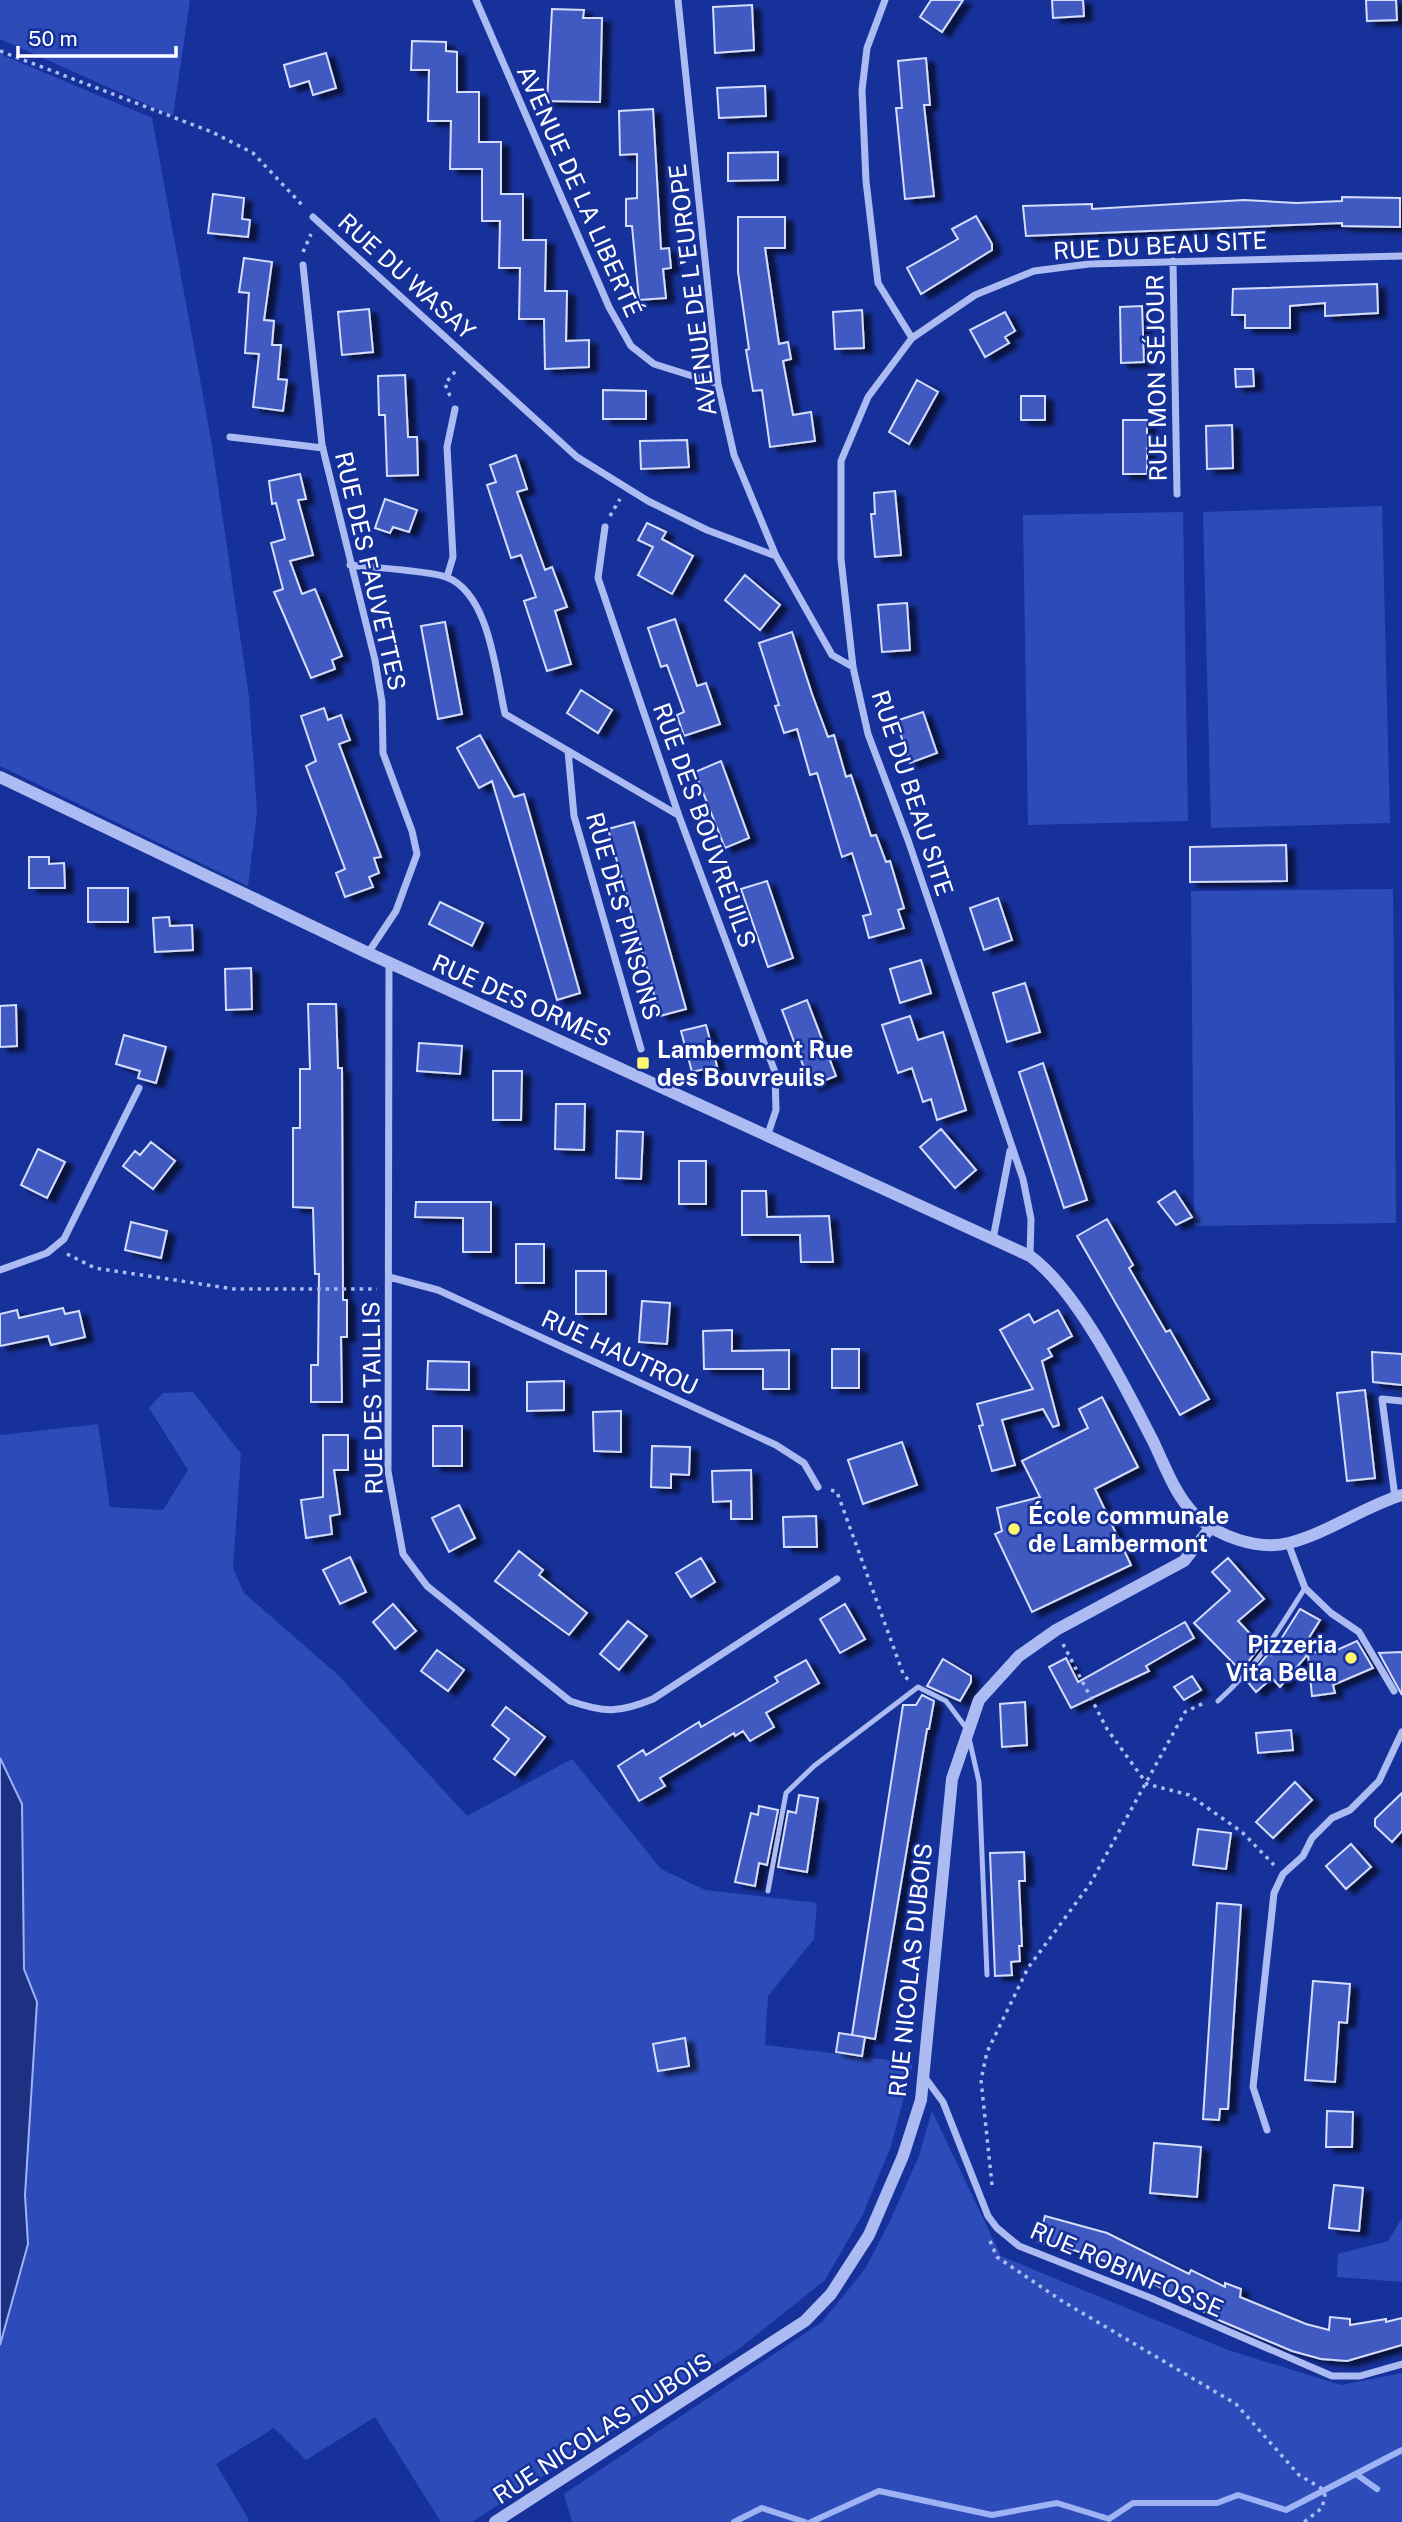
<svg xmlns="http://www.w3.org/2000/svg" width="1402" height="2522" font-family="'Public Sans',sans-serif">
<defs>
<filter id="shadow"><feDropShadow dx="8" dy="4.5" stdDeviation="2" flood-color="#0009"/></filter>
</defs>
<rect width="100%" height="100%" fill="#17319b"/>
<path fill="#2d4cba" d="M0,0H190L173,116L0,39Z
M0,54L152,118L212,445L249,697L257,812L248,886L0,766Z
M1382,506L1390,823L1211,828L1203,512Z
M1183,512L1188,821L1028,825L1023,515Z
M1393,889L1396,1223L1194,1226L1191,891Z
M193,1392L241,1454L233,1568L244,1593L338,1675L467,1816L572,1759L661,1869L705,1890L817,1903L814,1939L768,1996L765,2045L913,2063L891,2146L863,2214L825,2280L740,2348L472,2522H441L375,2417L306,2460L274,2428L216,2464L249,2520L246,2522H0V2345L28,2244L25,2195L37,2002L24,1969L22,1804L0,1758V1435L98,1424L110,1507L163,1510L188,1470L149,1408L163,1393Z
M932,2111L1001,2256L1228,2350L1341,2385L1402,2373V2522H572L564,2494L822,2322L865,2269L890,2221L919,2156Z
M1402,2218V2282L1337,2277L1338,2254L1388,2241Z"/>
<path fill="#1d3082" stroke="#9fb2f4" stroke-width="2" d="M0,1758L22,1804L24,1969L37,2002L25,2195L28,2244L0,2345Z"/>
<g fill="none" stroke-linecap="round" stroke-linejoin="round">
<path stroke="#9fb2f4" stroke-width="6" d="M1356,2474L1377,2489
M734,2522L762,2508L805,2522
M811,2522L879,2491L992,2515L1057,2503L1109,2519L1133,2503H1217L1238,2495L1286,2510L1402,2450"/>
</g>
<path fill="#3f5ac1" stroke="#d4ddfc" stroke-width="2" filter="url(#shadow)" d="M931,0H963L942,32L920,17Z
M1052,0H1083L1084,16L1053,18Z
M1366,0H1396L1397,20L1367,21Z
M752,5L754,50L715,53L713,7Z
M552,9L584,10L583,18H602L600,102L547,101Z
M412,41L446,42V51L457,52V92H479V142H501V194H523V240H546L545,291H567L566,341L589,340V367L545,369L544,319H519L520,268H499L500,221H482V169H450L451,121H428L429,70H411Z
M326,53L336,88L313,95L309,81L290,87L284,65Z
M926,58L930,105H924L934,196L905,199L896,108H902L898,61Z
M765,86L766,116L719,118L717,88Z
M653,109L661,249L669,248L671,268L663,269L666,298L639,300L632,226H626V199L637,198V154L620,155L619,111Z
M778,152V180L728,181V153Z
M213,194L244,198L242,219L250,220L248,237L208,233Z
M1342,197L1400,198V227L1342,226V223L1026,236L1023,206L1092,204V209L1244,200L1296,203L1342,201Z
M976,216L992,244V250L921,294L907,268L958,239L952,229Z
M738,217H785V248H765L779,344L788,342L791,359L783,361L793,415L811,412L815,441L770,447L762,390L753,391L746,350L749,349L738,272Z
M244,258L272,262L264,320L274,321L272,345H281L278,379L287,380L283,411L253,407L259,354L245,353L249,293L239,292Z
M1377,284L1378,313L1325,316V303L1290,306V328H1245V315H1232L1233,289Z
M1142,306L1144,362L1121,363L1120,307Z
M369,309L373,352L342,355L338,312Z
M862,310L864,348L835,349L833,312Z
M1005,312L1015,331L1005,337L1009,343L985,357L970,330Z
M1235,369H1253L1254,386L1236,387Z
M405,375L408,437H417L418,475L387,476L385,415H379L378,376Z
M917,380L938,392L909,444L889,432Z
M603,390L646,391V419H603Z
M1021,396H1045V420H1021Z
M1123,420H1147V474H1123Z
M1232,425L1233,468L1207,469L1206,426Z
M687,440L689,467L641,469L640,441Z
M516,455L527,489L517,492L545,570L552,567L567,607L555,611L571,664L547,671L524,601L536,597L521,555L511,558L487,485L496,482L490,465Z
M300,474L306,499L298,500L313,555L290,561L302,594L315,589L342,656L332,660L335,669L311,678L274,592L283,589L271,543L285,539L276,503L272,504L269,481Z
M895,491L901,555L875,557L871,514H875L874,493Z
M385,499L417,510L409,532L393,527L390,533L375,528Z
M647,523L666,532L662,539L693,556L672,594L638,575L653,547L638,540Z
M745,575L780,605L760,630L725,600Z
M907,603L910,650L882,652L878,605Z
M675,619L697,686L706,683L720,724L684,736L677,715L684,712L667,665L661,667L648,628Z
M445,622L462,714L438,719L421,626Z
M792,632L812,694L828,737L834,735L846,777L851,775L871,836L876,835L886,862L890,861L904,908L898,910L904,928L869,938L863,916L871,914L852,853L842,857L817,773L810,775L797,729L784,733L775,706L779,705L759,643Z
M581,690L612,710L598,733L567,713Z
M324,708L328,720L341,715L345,727L350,740L339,744L381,857L374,858L379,873L369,877L373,887L345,897L336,873L345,869L306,766L316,761L301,716Z
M923,712L937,753L910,763L896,721Z
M480,735L514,797L524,794L580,993L557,1000L492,781L479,788L457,748Z
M721,761L749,838L725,848L695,772Z
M634,822L686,1009L660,1016L608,829Z
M1286,845L1287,881L1190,882V847Z
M29,857H49V864L64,863L65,888H29Z
M767,881L793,958L768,967L741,889Z
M88,888H128V922H88Z
M998,898L1012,940L984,950L970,908Z
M440,902L483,923L472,946L429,924Z
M169,917L170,926L192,925L193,950L155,952L153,918Z
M921,960L931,993L900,1003L890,969Z
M251,968L252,1009L226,1010L225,969Z
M1025,983L1040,1032L1007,1042L993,993Z
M807,1000L836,1076L811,1086L782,1010Z
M308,1004H336L338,1068H342L343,1300H347V1337H341L342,1402H311V1365H318L319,1274H315L313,1208L293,1207V1128H300V1069H310Z
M16,1005L17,1046L0,1047V1006Z
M910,1016L918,1040L943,1032L966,1110L937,1120L931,1099L923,1102L912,1068L898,1073L882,1025Z
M706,1025L717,1066L692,1072L681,1031Z
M124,1035L166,1047L156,1083L138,1078L140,1071L116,1064Z
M419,1043L462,1046L460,1074L417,1071Z
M1043,1063L1087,1200L1064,1208L1019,1072Z
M493,1071H522L521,1120H493Z
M556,1104H585L584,1150L555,1149Z
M941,1129L976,1170L955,1188L920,1147Z
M617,1131L643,1132L641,1179L616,1178Z
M151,1142L175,1161L153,1189L123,1166L135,1151L140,1155Z
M38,1149L65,1162L47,1198L21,1185Z
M679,1161H706V1204H679Z
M742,1191H766L767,1217L829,1216L833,1262H801L800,1235H742Z
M1175,1191L1192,1217L1176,1225L1158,1202Z
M416,1202H491V1252H463V1218L415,1217Z
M1107,1219L1133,1265L1129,1268L1166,1332L1170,1330L1209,1399L1180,1415L1077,1236Z
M131,1222L167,1231L161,1258L125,1250Z
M516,1244H544V1283H516Z
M576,1271H606V1314H576Z
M642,1301L670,1303L667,1344L639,1342Z
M63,1308L65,1314L79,1311L85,1337L51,1345L48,1336L0,1346V1314L17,1310L19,1318Z
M1058,1310L1072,1336L1048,1349L1052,1356L1042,1361L1059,1425L1053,1427L1043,1409L1002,1420L1015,1465L992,1471L979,1426L983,1425L977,1404L1033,1389L1000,1330L1029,1314L1034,1323Z
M732,1330V1351L789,1350V1389H763V1369H704L703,1331Z
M832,1349H859V1388H832Z
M1372,1352L1402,1354V1385L1373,1382Z
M428,1361L469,1362V1390L427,1389Z
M564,1381V1410L527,1411V1382Z
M1365,1390L1375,1478L1347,1481L1337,1393Z
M1102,1397L1138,1467L1095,1489L1131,1565L1032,1612L995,1534L1002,1531L997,1508L1040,1497L1022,1461L1088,1428L1079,1409Z
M621,1411V1452L594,1451L593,1412Z
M433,1426H462V1466H433Z
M323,1435H348V1470H334L340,1514L330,1516L332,1534L306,1538L301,1500L323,1497Z
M902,1442L917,1485L863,1504L848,1460Z
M652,1446L690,1447L689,1475L671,1474V1488L651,1487Z
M751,1470L752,1519H731V1501L713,1502L712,1471Z
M459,1505L475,1538L449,1552L432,1518Z
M816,1516L817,1547H784L783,1517Z
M519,1551L543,1570L539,1575L587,1613L569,1635L495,1581Z
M350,1557L366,1592L340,1604L323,1570Z
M701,1558L715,1582L691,1597L676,1573Z
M1228,1558L1264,1599L1238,1621L1261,1645L1241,1671L1194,1623L1230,1591L1212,1572Z
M393,1604L416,1631L395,1649L373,1622Z
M845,1604L865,1639L840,1653L820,1619Z
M1300,1609L1320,1620L1299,1654L1337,1650L1357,1641L1373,1668L1333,1685L1335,1693L1312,1696L1308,1654L1280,1687L1272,1678L1256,1692L1246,1680L1269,1653L1271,1655Z
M628,1621L647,1636L619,1670L600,1654Z
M1185,1622L1194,1638L1146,1666L1149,1671L1071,1708L1049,1667L1066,1658L1078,1682Z
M437,1650L464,1670L448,1691L421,1671Z
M1402,1652V1695L1379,1653Z
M943,1659L971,1676V1682L960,1701L927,1686Z
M806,1660L819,1683L766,1713L774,1727L750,1741L743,1731L735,1736L734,1733L660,1778L665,1786L639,1801L618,1766L643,1750L646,1755L699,1722L701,1727L778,1682L775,1677Z
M1192,1676L1201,1690L1184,1700L1174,1687Z
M922,1695L934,1701L929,1729H927L875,2039L852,2035L903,1705H916Z
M1025,1702L1027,1745L1002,1747L1000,1704Z
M506,1707L545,1737L515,1775L494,1759L509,1739L492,1725Z
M1291,1730L1293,1750L1258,1753L1256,1733Z
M1295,1782L1312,1800L1273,1838L1256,1822Z
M1402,1793V1831L1392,1842L1375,1826V1819Z
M799,1795L818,1798L807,1872L778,1867L788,1811L796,1813Z
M759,1806L778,1810L767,1865L759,1863L755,1886L735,1882L751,1813L758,1815Z
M1198,1829L1231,1833L1226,1869L1193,1865Z
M1351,1844L1371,1867L1346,1889L1326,1866Z
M1024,1852L1025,1881H1019L1022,1946H1019L1020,1961L1011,1962L1012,1975L995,1976L990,1853Z
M1217,1903L1241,1905L1228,2109H1220L1219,2120L1203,2119Z
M1313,1981L1350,1984L1347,2023L1339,2022L1335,2082L1305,2080Z
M839,2033L865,2037L862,2056L836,2052Z
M685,2038L689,2066L658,2071L653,2044Z
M1327,2111L1353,2112L1352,2147H1326Z
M1154,2143L1201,2147L1197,2197L1150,2193Z
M1334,2185L1363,2188L1359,2231L1329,2228Z
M1045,2216L1107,2233L1189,2274L1191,2270L1225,2287V2283L1241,2289L1240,2297L1306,2324L1329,2330L1330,2317L1350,2319V2325L1386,2319V2322L1402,2318V2345L1347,2361L1321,2359L1292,2351L1221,2321L1127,2269L1068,2248L1038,2242Z"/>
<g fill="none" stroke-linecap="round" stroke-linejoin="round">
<path stroke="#acbbf2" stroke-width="3.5" stroke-dasharray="3.5 5" stroke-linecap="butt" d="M0,51L212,132L253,153L304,207
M303,252L311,234
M450,396L445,384L458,368
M610,516L620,499
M67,1254L95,1268L234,1289H377
M831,1490L837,1492L904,1676L909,1680
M1063,1644L1107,1729L1147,1784L1189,1795L1242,1832L1274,1865
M992,2185L981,2080L987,2052L1028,1968L1090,1884L1185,1712L1206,1702
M990,2241L997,2257L1062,2301L1236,2404L1299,2475L1321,2488L1325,2495L1322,2508L1304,2522"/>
<path stroke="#acbbf2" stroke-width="5" d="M1218,1701C1260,1663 1275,1635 1305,1588
M969,1738L979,1782L987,1975
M768,1891L786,1793L814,1766L918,1687L946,1701L967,1729"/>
<path stroke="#acbbf2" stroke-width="7" d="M476,0L609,307L631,346L654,364L718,384
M678,0L718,384L734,455L776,556L832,655L853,667
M885,0L867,48L862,90L866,181L878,283L912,338
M313,217L577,457L648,501L707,530L776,556
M1173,261L1177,494
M303,265L322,445L375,660L382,702L383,753L412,831L417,854L396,911L368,953
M230,437L323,448
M605,527L598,578L679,816L775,1072L776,1110L768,1134
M350,565C374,568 425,570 446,577C490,593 496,675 505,714L678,815
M447,577L453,557L447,447L455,409
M568,751L574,816L641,1049
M389,963L388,1471L403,1554L427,1586L570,1701C605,1713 619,1713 653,1699L837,1579
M993,1239L1010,1151
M1030,1256L1031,1219L1023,1179L908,840L868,734L853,667L841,559V461L868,397L912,338L975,295L1034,271L1089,264L1402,256
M0,1270L47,1253L64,1239L139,1088
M389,1277L438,1290L776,1445L804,1463L818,1487
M1395,1497L1382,1399L1402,1401
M1288,1543L1305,1588L1331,1613L1359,1632L1394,1691
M926,2079L943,2102L988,2216L997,2228L1019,2246L1151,2298L1332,2376H1360L1402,2364
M1267,2130L1253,2087L1274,1893L1283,1874L1303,1856L1312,1838L1332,1818L1350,1810L1379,1781L1402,1732"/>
<path stroke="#acbbf2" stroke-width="12" d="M0,777L368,953L1030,1256C1078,1291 1125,1387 1153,1441C1165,1466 1175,1495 1195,1515C1217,1536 1258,1551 1289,1543C1328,1533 1363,1507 1402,1495
M495,2522L805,2321L831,2294L869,2235L903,2156L921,2100L952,1779L979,1700L1019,1656L1056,1630L1184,1561L1211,1527"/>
</g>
<g fill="#fff86e" stroke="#17319b" stroke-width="2.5">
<rect x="636" y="1056" width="14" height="14" rx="3.5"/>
<circle cx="1014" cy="1529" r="7"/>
<circle cx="1351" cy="1658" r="7"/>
</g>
<g text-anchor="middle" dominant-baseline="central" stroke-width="5" stroke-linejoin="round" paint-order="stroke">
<g font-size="24" fill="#fff" stroke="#17319b">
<text transform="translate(580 191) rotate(66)">AVENUE DE LA LIBERTÉ</text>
<text transform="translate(1160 245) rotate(-3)">RUE DU BEAU SITE</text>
<text transform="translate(407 276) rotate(42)">RUE DU WASAY</text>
<text transform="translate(692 290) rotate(-97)">AVENUE DE L'EUROPE</text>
<text transform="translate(1156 378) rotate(-91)">RUE MON SÉJOUR</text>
<text transform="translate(371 571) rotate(77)">RUE DES FAUVETTES</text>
<text transform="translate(913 793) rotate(72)">RUE DU BEAU SITE</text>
<text transform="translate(705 825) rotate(70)">RUE DES BOUVREUILS</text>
<text transform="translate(624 916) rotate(74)">RUE DES PINSONS</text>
<text transform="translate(522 1000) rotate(24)">RUE DES ORMES</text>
<text transform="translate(620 1352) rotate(25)">RUE HAUTROU</text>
<text transform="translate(372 1398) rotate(-91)">RUE DES TAILLIS</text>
<text transform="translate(910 1970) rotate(-84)">RUE NICOLAS DUBOIS</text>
<text transform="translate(1127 2269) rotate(23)">RUE ROBINFOSSE</text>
<text transform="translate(602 2428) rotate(-33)">RUE NICOLAS DUBOIS</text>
</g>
<g font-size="24" font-weight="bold" fill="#fff" stroke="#17319b" text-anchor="start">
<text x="657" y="1049">Lambermont Rue<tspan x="657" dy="28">des Bouvreuils</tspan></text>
<text x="1028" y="1515">École communale<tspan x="1028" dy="28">de Lambermont</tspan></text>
<text x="1337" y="1644" text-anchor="end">Pizzeria<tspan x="1337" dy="28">Vita Bella</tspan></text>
</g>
</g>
<path d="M18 46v10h158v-10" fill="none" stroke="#ffffff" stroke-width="3.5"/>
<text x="28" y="46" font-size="21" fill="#ffffff" stroke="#17319b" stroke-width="5" paint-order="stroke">50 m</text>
</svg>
